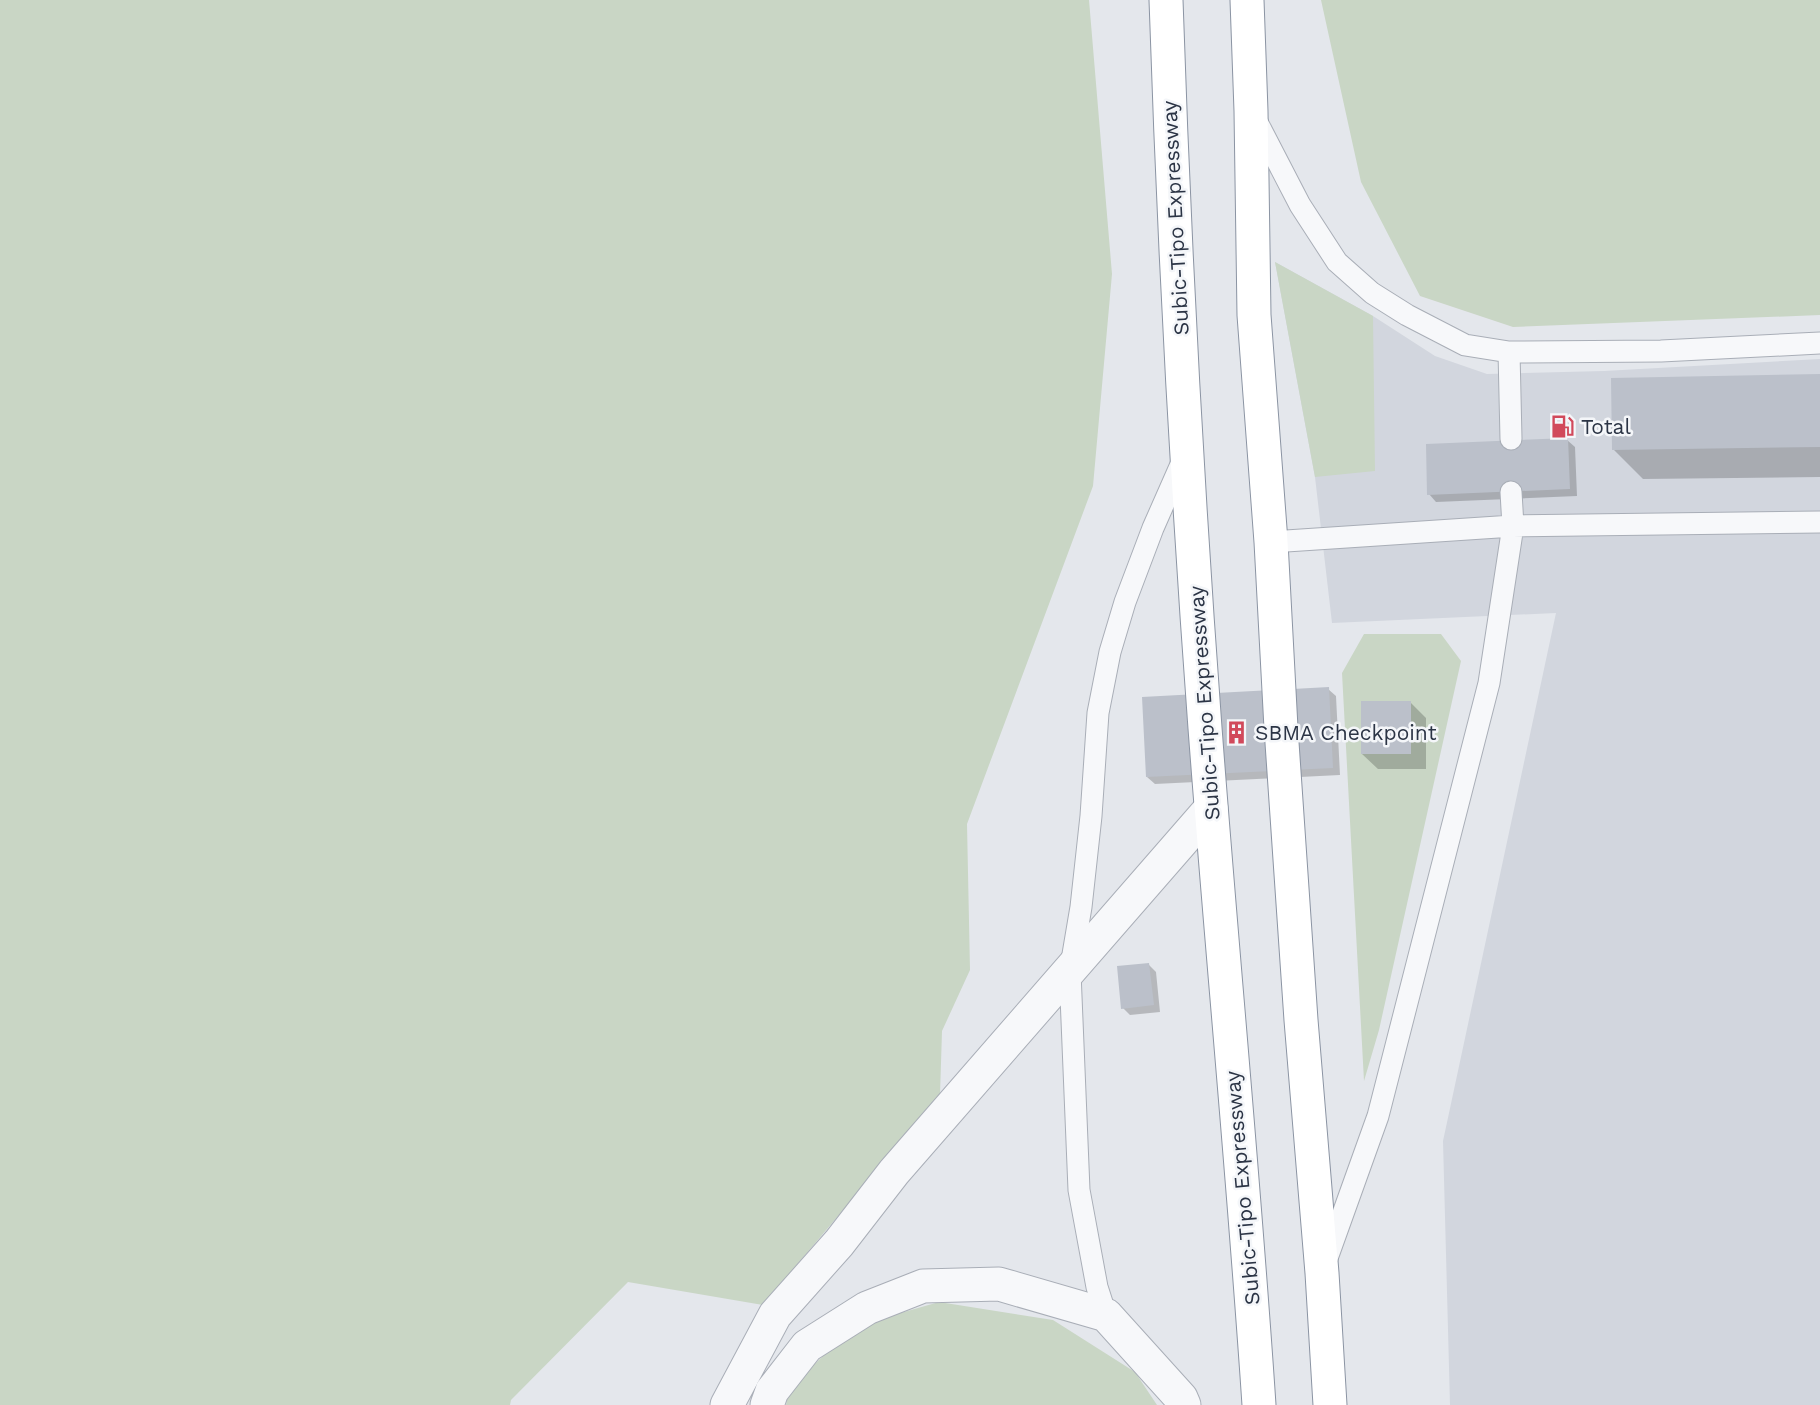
<svg xmlns="http://www.w3.org/2000/svg" width="1820" height="1405" font-family="'Work Sans',sans-serif">
<rect width="100%" height="100%" fill="#e4e7ec"/>
<path fill="#d2d6de" d="M1275,262L1373,316L1435,356L1487,374L1604,371L1820,359V1405H1450L1443,1141L1556,613L1332,623L1315,477Z"/>
<path fill="#c9d6c5" d="M0,0H1089L1112,274L1093,486L967,824L970,970L942,1031L940,1095L763,1305L628,1282L511,1400L510,1405H0Z
M1321,0H1820V315L1513,327L1420,296L1361,182Z
M1275,262L1373,316L1375,471L1315,477Z
M1364,634H1441L1461,661L1379,1030L1364,1081L1342,673Z
M939,1302L1053,1320L1135,1372L1157,1405H786L789,1388L855,1326Z"/>
<path fill="#0003" d="M1820,375V477L1643,479L1614,450Z
M1567,440L1575,447L1577,496L1436,502L1429,494Z
M1328,689L1336,696L1340,775L1155,784L1147,777Z
M1411,703L1426,718V769H1378L1362,754Z
M1148,964L1156,972L1160,1012L1130,1015L1123,1008Z"/>
<path fill="#bbc0ca" d="M1820,374V447L1612,450L1611,378Z
M1568,438L1570,489L1427,495L1426,444Z
M1329,687L1333,768L1146,777L1142,697Z
M1361,701H1411V754H1361Z
M1149,963L1154,1005L1121,1009L1117,966Z"/>
<g fill="none" stroke-linecap="round" stroke-linejoin="round">
<defs>
<path id="lane" d="M1256,120L1300,205L1337,262L1372,293L1407,315L1465,345L1509,352L1661,351L1820,343
M1509,352L1511,439
M1271,542L1513,526L1820,522
M1326,1261L1378,1116L1489,683L1513,526L1511,492
M1106,1315L1097,1287L1079,1190L1070,972L1081,907L1091,816L1098,713L1110,652L1125,602L1153,528L1183,460"/>
<path id="street" d="M727,1405L775,1315L839,1243L894,1172L1211,808
M767,1405L772,1391L807,1346L867,1308L923,1286L999,1284L1106,1315L1181,1398L1184,1405"/>
<path id="highway" d="M1166,0C1174,243 1187,486 1205,728C1222,954 1244,1179 1259,1405
M1247,0L1251,111L1254,315L1271,542L1281,728L1301,1020L1322,1273L1330,1405"/>
</defs>
<use href="#lane" stroke="#a9aeb7" stroke-width="23"/>
<use href="#street" stroke="#a9aeb7" stroke-width="35"/>
<use href="#highway" stroke="#8b94a3" stroke-width="35"/>
<use href="#lane" stroke="#f7f8fa" stroke-width="21"/>
<use href="#street" stroke="#f7f8fa" stroke-width="33"/>
<use href="#highway" stroke="#fff" stroke-width="33"/>
</g>
<defs>
<symbol id="fuel-bare" viewBox="-9 -9 18 18"><path d="M-5.5-6h7V0h2V4h1.3V-2.5L3-4.5l.8-.8L6-3V5H2.5V1h-1V6h-7ZM-4.2-4.7v3.2H.2V-4.7Z" fill="#d1495b" stroke="#f4f6f9" stroke-width="2.5" paint-order="stroke"/></symbol>
<symbol id="building-bare" viewBox="-9 -9 18 18"><path d="M-4-6H4V6H1V3H-1V6H-4ZM-2.5-4.3h1.7v1.8h-1.7ZM.8-4.3h1.7v1.8H.8ZM-2.5-1h1.7V.8h-1.7ZM.8-1h1.7V.8H.8Z" fill="#d1495b" stroke="#f4f6f9" stroke-width="2.5" paint-order="stroke"/></symbol>
</defs>
<g fill-rule="evenodd">
<use href="#fuel-bare" x="1546" y="410" width="33" height="33"/>
<use href="#building-bare" x="1220" y="716" width="33" height="33"/>
</g>
<g text-anchor="middle" dominant-baseline="central" stroke-width="5" stroke-linejoin="round" paint-order="stroke">
<g font-size="21" fill="#2b3445" stroke="#f4f6f9">
<text transform="translate(1175 218) rotate(-93)">Subic-Tipo Expressway</text>
<text transform="translate(1204 703) rotate(-94)">Subic-Tipo Expressway</text>
<text transform="translate(1242 1188) rotate(-95)">Subic-Tipo Expressway</text>
</g>
<g font-size="21" fill="#2b3445" stroke="#f4f6f9" text-anchor="start">
<text x="1581" y="426">Total</text>
<text x="1255" y="732">SBMA Checkpoint</text>
</g>
</g>
</svg>
